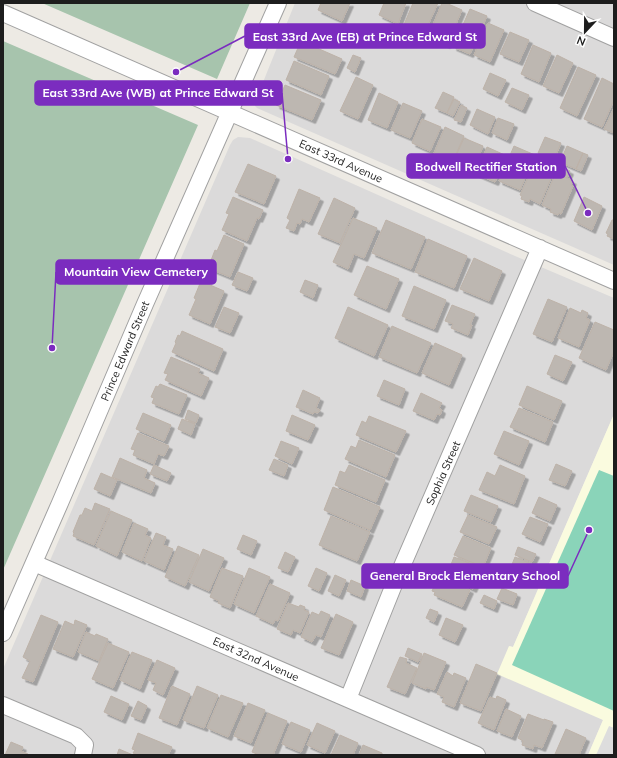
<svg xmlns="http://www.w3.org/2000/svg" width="617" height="758" font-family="Mulish,sans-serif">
<defs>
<filter id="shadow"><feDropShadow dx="3.5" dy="3.5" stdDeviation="0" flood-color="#0004"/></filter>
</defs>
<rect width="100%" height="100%" fill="#edeae4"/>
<path fill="#dbdada" d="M295,3H614V265L257,108L255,106V102Z
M238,137L250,138L515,256L614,298V414L513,647L509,646L603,720L588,755H3V669L230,145L233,140Z"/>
<path fill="#fafbdf" d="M614,414V755H588L603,720L497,674L509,646L513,647Z"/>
<path fill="#a7c4ad" d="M42,3H250L217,79Z
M3,41L198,125L3,570Z"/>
<path fill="#8ad4b9" d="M599,470L614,476V711L512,665Z"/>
<path fill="#ddd" d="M609,726L614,728V755H596Z"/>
<path fill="#bdb7b1" stroke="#bdb2a8" filter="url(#shadow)" d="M321,3H350L342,21L318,10Z
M384,3H406L398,24L379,15Z
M413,3H438L423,36L403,27Z
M442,3H446L462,10L447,45L428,37Z
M470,9L487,16L470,54L453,47Z
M488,23L504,30L490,62L474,55Z
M510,32L529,40L519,62L500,54Z
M301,41L342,59L335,74L294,57Z
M533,45L551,53L539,82L521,74Z
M353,55L361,58L355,72L347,68Z
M557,55L573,63L559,93L543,86Z
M294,61L329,76L321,95L286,80Z
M578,67L596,75L577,116L560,108Z
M490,73L506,80L498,96L483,89Z
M356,77L373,85L358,119L340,111Z
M602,78L614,84V100L602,127L584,119Z
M285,85L321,100L312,120L276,105Z
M512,88L529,95L522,110L505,102Z
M443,92L454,97L447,113L435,108Z
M379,93L398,102L387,128L368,120Z
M454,99L460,102L453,116L447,113Z
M403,103L422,111L410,138L391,130Z
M461,105L467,108L461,122L454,120Z
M614,108V133L604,129Z
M477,109L495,117L488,134L470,125Z
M498,118L514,124L507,140L492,133Z
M422,119L441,127L430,151L412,143Z
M445,127L464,136L453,161L434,153Z
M545,137L561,143L554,160L538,153Z
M464,138L483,146L472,173L452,165Z
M514,146L535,155L520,190L499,181Z
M567,146L583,153L576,169L560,162Z
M487,147L507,156L495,182L476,174Z
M583,153L588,155L581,171L576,169Z
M248,164L276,176L264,204L235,192Z
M564,168L570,171L567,178L561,175Z
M532,169L536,170V169L552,176L540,204L530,199L529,202L521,199L522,196L520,195Z
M558,176L564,178L565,177L573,181L571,185L573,186L561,214L559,213L558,215L550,212L551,209L542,205L554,177L557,178Z
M299,189L320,198L309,222L302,219L300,224L297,223L294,231L286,228L290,220L287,218Z
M233,197L263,210L259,219L257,218L247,241L222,230L229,214L226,213Z
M584,197L602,206L592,230L574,221Z
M334,198L355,208L340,243L318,234Z
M353,218L377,228L364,258L354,254L348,269L333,262Z
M386,220L425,237L411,269L372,253Z
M612,220H614V239L607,236L608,234L606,233Z
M224,235L244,244L230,277L208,268L215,250L217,251Z
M428,239L467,256L454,288L415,272Z
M474,258L502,271L489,301L460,289Z
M367,266L399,279L386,309L354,295Z
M238,272L253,278L247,291L232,285Z
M305,280L318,285L313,298L300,292Z
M201,281L224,291L210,324L189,315L196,299L194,298Z
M414,286L446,300L434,329L402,316Z
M548,299L567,307L552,342L533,334Z
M452,305L475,314L470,325H472L468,335L451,328L453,324L445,321Z
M224,307L239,313L230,333L215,327Z
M348,307L388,325L374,356L335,338Z
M570,308L581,313L582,310L588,313L586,318L590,320L579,347L558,338Z
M595,322L614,330V351L606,370L579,358Z
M392,326L431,343L417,373L379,357Z
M182,331L223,349L214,371L172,352L176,343L175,342L178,335L180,336Z
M435,343L462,355L449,385L422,373Z
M555,355L572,362L563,381L547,374Z
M171,357L200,369L198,373L209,378L201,396L165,380L168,374L164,373Z
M384,380L405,389L399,405L377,396Z
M160,384L187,395L179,414L152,403L154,398L151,397L156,386L158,387Z
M527,386L562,401L554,420L519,405Z
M303,390L320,398L316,408L320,410L318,413L314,412L313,414L296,407Z
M421,393L442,403L439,408L442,410L440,415L437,414L434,420L413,411Z
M519,408L553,422L545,442L510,427Z
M188,410L199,415L196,423L185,419Z
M143,413L171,425L164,441L136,429Z
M292,415L315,425L308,440L286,431Z
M369,416L406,431L396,452L356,435L362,421L366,423Z
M182,419L195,424L191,435L178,429Z
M504,431L529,441L519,465L494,454Z
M138,433L169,446L164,456L158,454L154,464L133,455L135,450L131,449Z
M359,440L395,455L386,477L345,459L351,446L356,448Z
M281,441L299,448L292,464L275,456Z
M120,458L147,470L144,478L155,483L151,493L112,477Z
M274,459L288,465L284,476L269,470Z
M556,464L572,471L565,486L549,480Z
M154,465L171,473L167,481L150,474Z
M349,465L385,480L376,502L335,485L340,471L345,473Z
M500,465L525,476L514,504L479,490L487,472L495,476Z
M101,473L117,480L110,496L94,489Z
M333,487L380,507L370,530L324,510Z
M471,495L498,506L491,522L464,511Z
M539,497L557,505L550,521L532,513Z
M95,503L110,509L94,545L73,536L74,533L73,532L80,515H82L85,508L92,511Z
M111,511L132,520L117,556L96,546Z
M468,515L497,527L489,544L460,532Z
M331,516L370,532L357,561L319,545Z
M530,517L548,524L540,542L522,534Z
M134,523L148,529L145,535L151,538L142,561L122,552Z
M156,533L166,537L163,545L173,549L164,570L144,561Z
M243,535L257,541L251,555L237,549Z
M463,536L491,548L483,567L454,555Z
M178,546L199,555L185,586L165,577Z
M518,547L536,554L532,562L515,555Z
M203,549L224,558L209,591L189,582Z
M285,552L295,557L288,572L278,568Z
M454,557L482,568L473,589L446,577Z
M515,557L532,564L528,574L511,567Z
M222,568L243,576L230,608L218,603L219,601L210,597Z
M249,568L270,577L254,613L234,604Z
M316,568L327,573L319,591L308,586Z
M335,575L346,580L339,596L328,591Z
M441,577L470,590L462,607L434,595L435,592L432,591L435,584L438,586Z
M351,580L365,586L361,597L347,591Z
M270,584L290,593L278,621L275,620L273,624L256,616Z
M502,588L517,594L513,605L497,599Z
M484,595L497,601L494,609L480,603Z
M288,603L299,607L300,605L305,607L304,610L309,612L300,633L293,630L291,635L277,629Z
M430,609L438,612L434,622L426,618Z
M321,611L330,615L321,637L316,635L312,642L301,637L312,612L319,615Z
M336,614L353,622L339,655L321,648Z
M41,615L58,622L33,682L22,678L30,661L23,657Z
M446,618L463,625L455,642L439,635Z
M75,620L87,625L73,657L53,649L65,621L74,625Z
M86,632L95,636L96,634L108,639L99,661L78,652Z
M108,643L129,652L113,688L92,679Z
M408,648L422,654L418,662L405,656Z
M132,652L152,660L140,689L120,680Z
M424,653L446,662L434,690L426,687V689L412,683Z
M400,657L407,659L406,663L417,668L405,694L387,687Z
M157,660L175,668L163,695L153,690L156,683L148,680Z
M476,664L497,673L481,711L460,703Z
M447,672L453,676L454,673L466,678L454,707L442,702L444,697L437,694Z
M172,686L190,694L177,725L159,718Z
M197,686L218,695L204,728L183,720Z
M221,695L243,703L228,737L207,728Z
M111,696L129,704L122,720L104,712Z
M497,696L506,700L494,730L478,723L490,697L496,699Z
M138,701L147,706L141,720L131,716Z
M248,703L265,710L251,743L234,736Z
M506,709L521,716L512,737L497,731Z
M268,713L287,721L273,755H259L252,752Z
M528,714L544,720V719L553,722L542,748L534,745L533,749L522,745L523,741L518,738Z
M291,722L310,730L301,752L282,744Z
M317,723L335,731L325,753L307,745Z
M566,729L586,738L579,755L555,754Z
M138,733L172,747L168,755H138L133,753L135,750L132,749Z
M340,735L358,743L353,755H331Z
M11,742L23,747L21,751L28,754L27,755H5Z
M363,745L382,753V755H359Z
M119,749L133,755H117Z"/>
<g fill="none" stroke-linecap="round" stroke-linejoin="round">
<defs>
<path id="minor" d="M535,3L614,38
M3,13L614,281
M34,563L477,755
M3,633L60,503L145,304L278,3
M348,699L393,587L540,248
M3,705L76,736L85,745L83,755"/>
</defs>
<use href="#minor" stroke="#a1a1a1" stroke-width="18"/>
<use href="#minor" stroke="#fff" stroke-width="16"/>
</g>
<g text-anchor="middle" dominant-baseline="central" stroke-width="3" stroke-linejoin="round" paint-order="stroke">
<g font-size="11" fill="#1d1d1d" stroke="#fff">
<text transform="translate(341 161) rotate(24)">East 33rd Avenue</text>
<text transform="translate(125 351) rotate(-67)">Prince Edward Street</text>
<text transform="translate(443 473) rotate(-66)">Sophia Street</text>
<text transform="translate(256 659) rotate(24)">East 32nd Avenue</text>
</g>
</g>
<path fill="none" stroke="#7b2cbf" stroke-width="1.5" d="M176 72L245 36M288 159L282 93M588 213L565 166M52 348L56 272M589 530L568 576"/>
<g fill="#7b2cbf" stroke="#fff" stroke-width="1.5">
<circle cx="176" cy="72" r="4"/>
<circle cx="288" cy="159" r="4"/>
<circle cx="588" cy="213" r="4"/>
<circle cx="52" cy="348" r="4"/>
<circle cx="589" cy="530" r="4"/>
</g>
<g fill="#7b2cbf" stroke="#7b2cbf" stroke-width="1.5">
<rect x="245" y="24" width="240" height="24" rx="4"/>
<rect x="35" y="81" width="247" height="24" rx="4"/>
<rect x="407" y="154" width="158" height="24" rx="4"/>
<rect x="56" y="260" width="160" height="24" rx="4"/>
<rect x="362" y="564" width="206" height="24" rx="4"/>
</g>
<g font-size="12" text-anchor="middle" font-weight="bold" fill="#fff">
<text x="365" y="41">East 33rd Ave (EB) at Prince Edward St</text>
<text x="158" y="97">East 33rd Ave (WB) at Prince Edward St</text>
<text x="486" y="171">Bodwell Rectifier Station</text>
<text x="136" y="276">Mountain View Cemetery</text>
<text x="465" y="580">General Brock Elementary School</text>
</g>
<rect width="617" height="758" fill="none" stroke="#1d1d1d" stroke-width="8"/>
<g transform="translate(585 32) rotate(202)" stroke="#ffffff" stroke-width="3" paint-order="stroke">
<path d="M0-3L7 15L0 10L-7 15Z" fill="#1d1d1d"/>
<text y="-6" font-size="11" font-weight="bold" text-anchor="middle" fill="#1d1d1d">N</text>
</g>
</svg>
